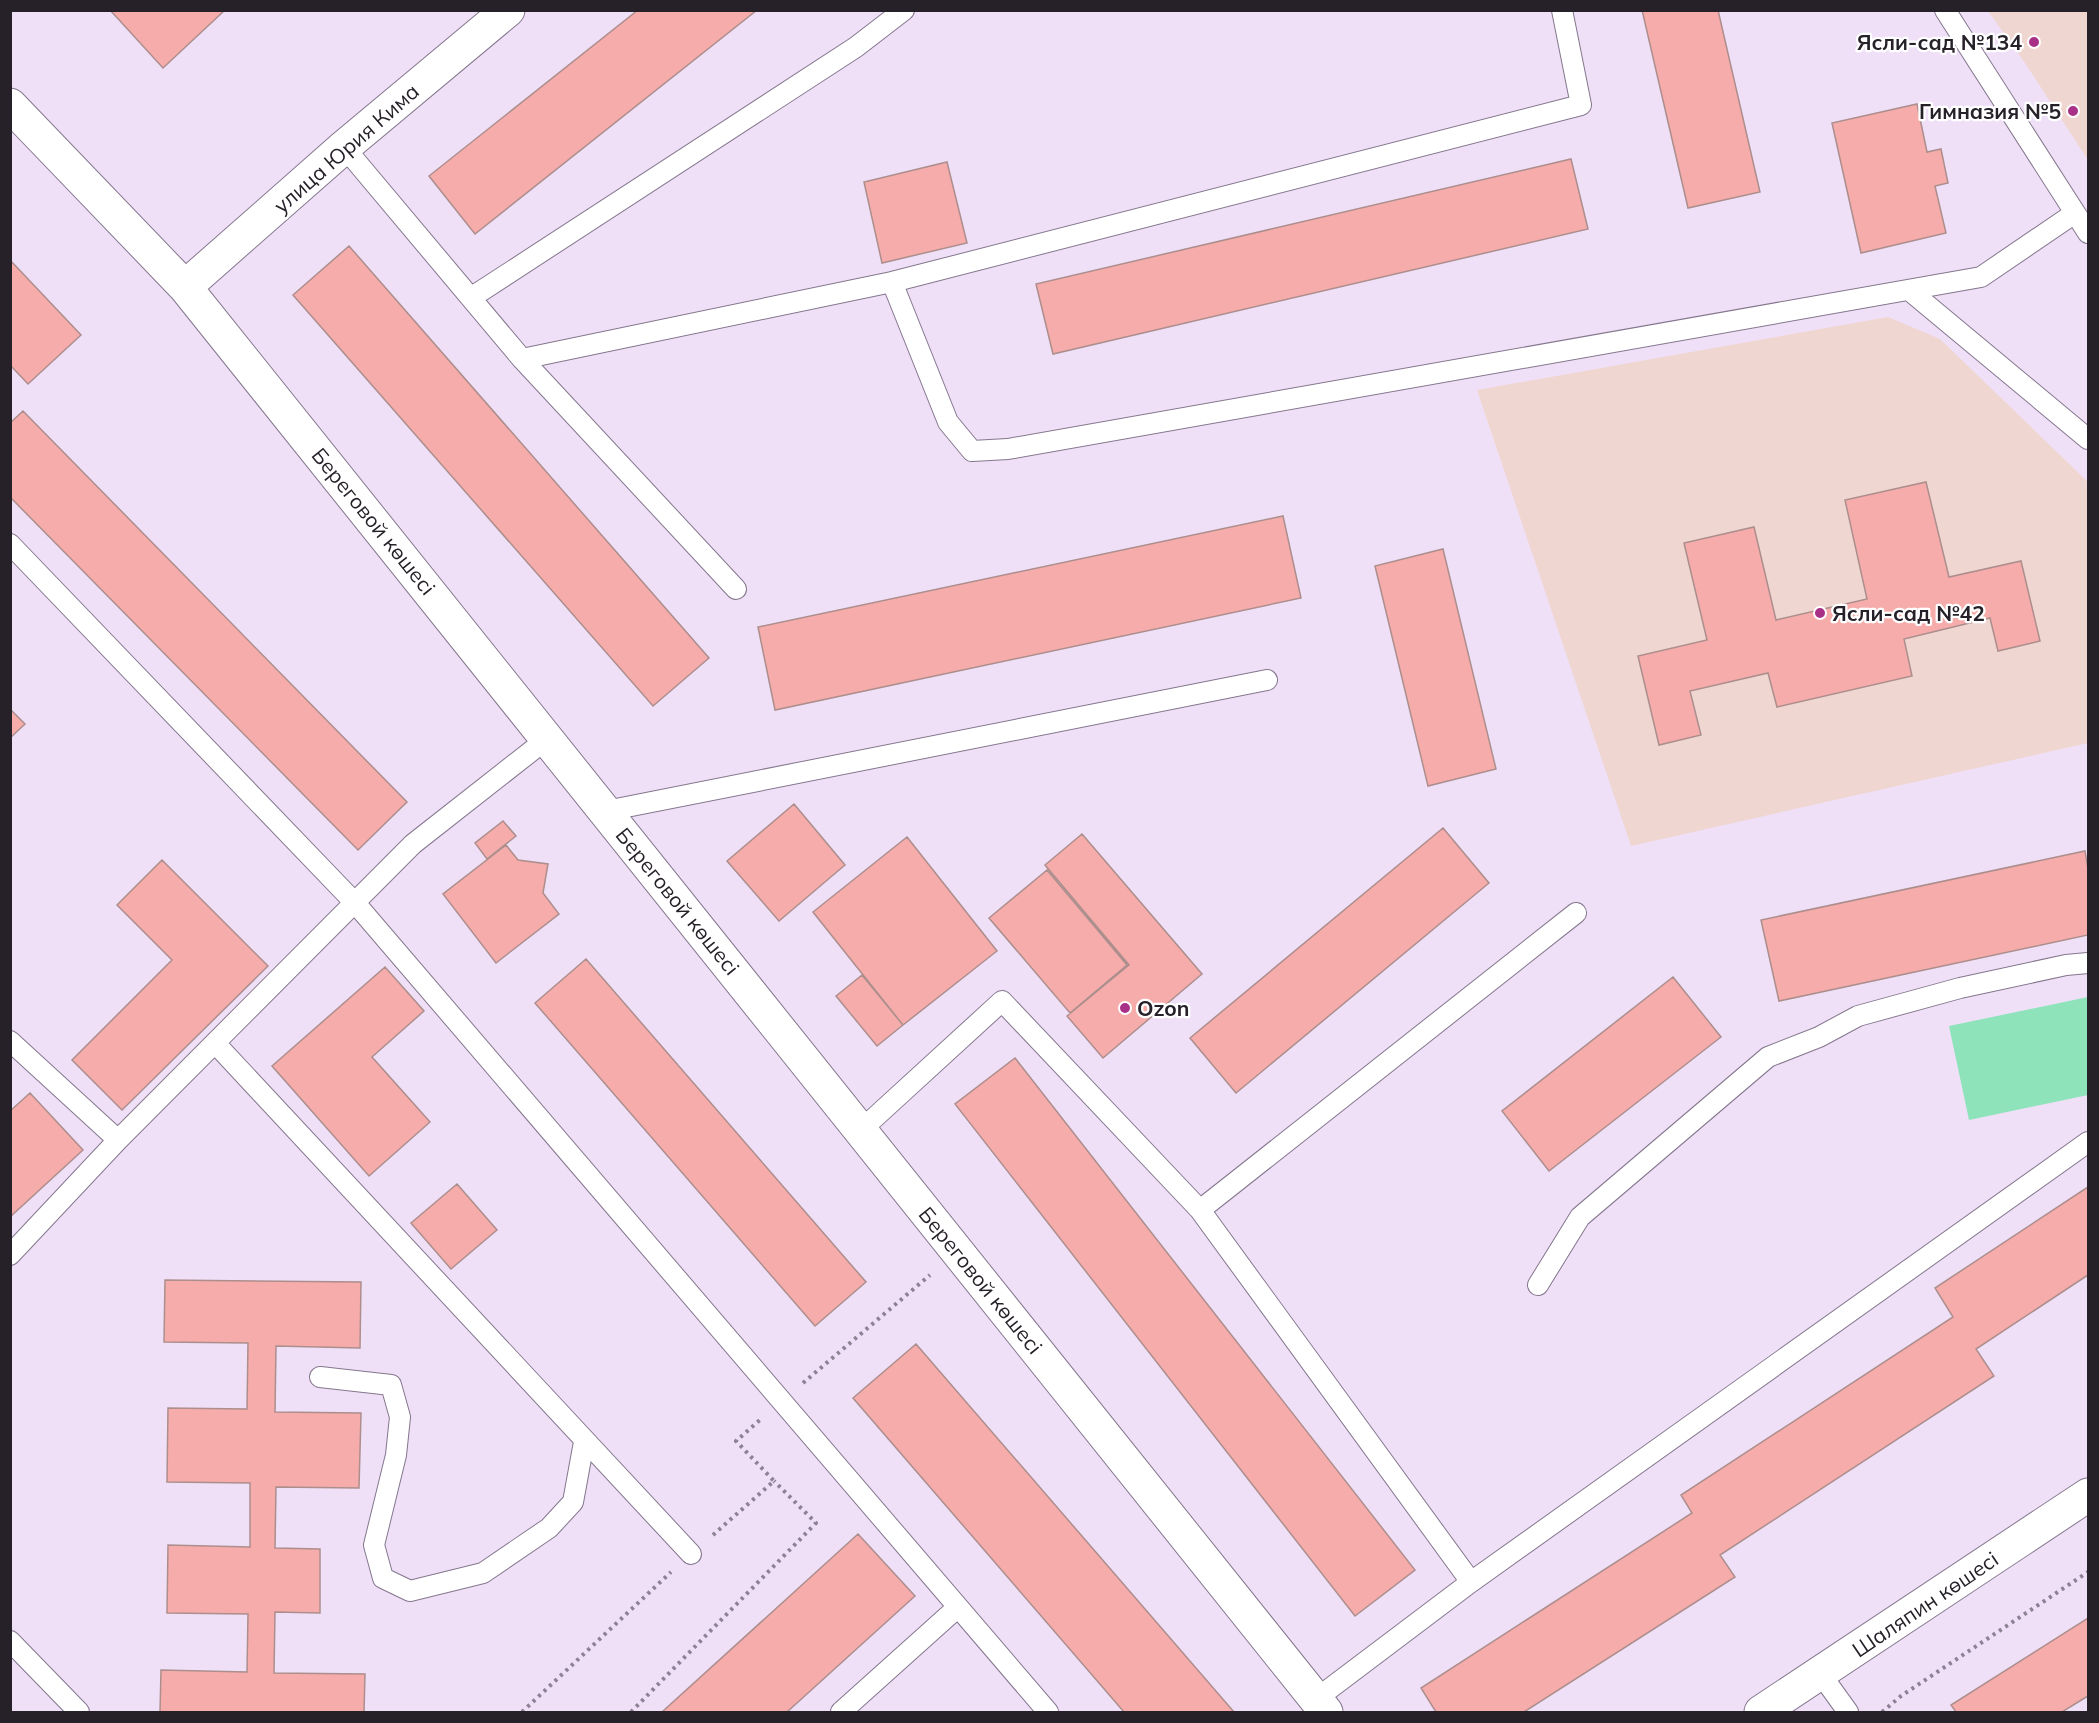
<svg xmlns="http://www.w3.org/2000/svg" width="2099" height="1723" font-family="Mulish,sans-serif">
<rect width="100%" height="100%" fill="#efe0f8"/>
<path fill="#f0d6d0" d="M1988,11H2088V160L2025,63Z
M1888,317L1940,339L2088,482V743L1631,846L1477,390Z"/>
<path fill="#8ee3bb" d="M2088,997V1095L1969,1120L1949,1026Z"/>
<path fill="#f6acab" stroke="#ac8e8d" stroke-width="1.5" d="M110,10H225L163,68Z
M638,10H757L475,234L429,176Z
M1642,10H1718L1760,192L1688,208Z
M1917,104L1927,152L1941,149L1948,183L1935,186L1946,233L1861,253L1832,123Z
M1571,159L1588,229L1053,354L1036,284Z
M947,162L967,243L882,263L864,182Z
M349,246L709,658L653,706L293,295Z
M10,260L81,335L28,384L10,365Z
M23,411L407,802L358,850L10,497V423Z
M1926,482L1949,577L2021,561L2040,641L1998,651L1990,618L1904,639L1912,676L1777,707L1768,673L1690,691L1701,735L1659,745L1638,656L1707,640L1684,543L1754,527L1776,620L1867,599L1845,500Z
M1283,516L1301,598L775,710L758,627Z
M1443,549L1496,769L1428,786L1375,566Z
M10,709L25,724L10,738Z
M794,804L845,865L779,921L727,861Z
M503,821L516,836L487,859L475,843Z
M1443,828L1489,883L1236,1093L1190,1038Z
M1082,834L1202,974L1103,1058L1067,1016L1129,965L1045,865Z
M907,837L997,951L903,1025L813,912Z
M506,845L518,860L548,864L543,893L559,914L496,963L443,894Z
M2085,851L2088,869V935L1779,1001L1761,920Z
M162,860L268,966L122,1110L72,1060L172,960L117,905Z
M1047,870L1127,965L1070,1013L989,918Z
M586,959L866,1282L815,1326L535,1003Z
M385,967L424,1011L372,1057L430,1122L369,1176L272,1066Z
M862,975L903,1025L877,1046L836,996Z
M1673,977L1721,1037L1549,1171L1502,1111Z
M1015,1058L1415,1570L1355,1616L955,1104Z
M30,1093L83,1150L10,1217V1111Z
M457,1184L497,1230L451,1269L411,1223Z
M2088,1187V1275L1976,1349L1994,1376L1720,1555L1735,1577L1524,1712H1436L1421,1688L1692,1513L1681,1495L1953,1317L1935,1288Z
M165,1280L361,1282L360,1348L276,1346L275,1412L361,1413L359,1488L276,1487L275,1548L320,1549V1613L275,1612L274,1673L365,1674L364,1712H160L161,1670L247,1672L248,1614L167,1613L168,1545L250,1547V1483L167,1482L168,1408L247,1409L248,1343L164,1342Z
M916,1344L1234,1712H1124L853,1398Z
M858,1534L915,1596L787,1712H662Z
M2088,1618V1696L2062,1712H1956L1951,1705Z"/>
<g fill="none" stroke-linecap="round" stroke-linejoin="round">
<defs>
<path id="lane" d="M1945,10L2088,233
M344,147L522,359L736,589
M892,282L948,422L972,451L1008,449L1981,277L2075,213
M1909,290L2088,439
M472,297L856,47L904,10
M522,359L892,282L1581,105L1562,10
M10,544L356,904L1048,1712
M606,811L1267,680
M10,1041L118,1140
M215,1043L691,1554
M861,1130L1002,1001L1200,1210L1471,1582
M1200,1210L1576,913
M10,1255L118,1140L413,844L548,738
M1538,1285L1580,1217L1768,1057L1819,1037L1858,1016L1960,988L2066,965L2088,963
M320,1377L391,1385L400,1417L396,1455L374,1545L383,1578L410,1591L483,1573L549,1528L573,1502L584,1442
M10,1641L79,1712
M1820,1673L1848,1712
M1316,1699L1471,1582L2088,1142
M841,1712L958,1607"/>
<path id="street" d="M10,105L185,287L1326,1712
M185,287L344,147L508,10"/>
<path id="secondary" d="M1761,1712L2088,1495"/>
</defs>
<use href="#lane" stroke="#84778d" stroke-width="22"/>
<use href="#street" stroke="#84778d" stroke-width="35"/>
<use href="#secondary" stroke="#84778d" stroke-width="35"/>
<path stroke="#8d8293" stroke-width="4" stroke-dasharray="3 4.5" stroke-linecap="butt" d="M803,1383L930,1275
M713,1535L774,1481L736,1441L761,1419
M522,1712L671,1572
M631,1712L816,1523L774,1481
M1882,1712L1901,1696L2088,1572"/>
<use href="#lane" stroke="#fff" stroke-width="20"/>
<use href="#street" stroke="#fff" stroke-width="33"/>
<use href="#secondary" stroke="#fff" stroke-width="33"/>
</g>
<g fill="#a83087" stroke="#fff" stroke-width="2">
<circle cx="2034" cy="42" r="6"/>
<circle cx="2073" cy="111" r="6"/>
<circle cx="1820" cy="613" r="6"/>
<circle cx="1125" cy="1008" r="6"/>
</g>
<g text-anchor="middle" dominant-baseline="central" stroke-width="4.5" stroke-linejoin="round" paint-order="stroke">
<g font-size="21" font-weight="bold" fill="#262029" stroke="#fff" text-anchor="end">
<text x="2022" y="42">Ясли-сад №134</text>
<text x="2061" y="111">Гимназия №5</text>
<text x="1832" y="613" text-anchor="start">Ясли-сад №42</text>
<text x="1137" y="1008" text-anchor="start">Ozon</text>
</g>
<g font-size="21" fill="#262029" stroke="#fff">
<text transform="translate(346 148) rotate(-41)">улица Юрия Кима</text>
<text transform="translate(374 521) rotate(51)">Береговой көшесі</text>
<text transform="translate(678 901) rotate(51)">Береговой көшесі</text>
<text transform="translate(981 1280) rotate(51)">Береговой көшесі</text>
<text transform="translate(1925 1604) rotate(-34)">Шаляпин көшесі</text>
</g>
</g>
<rect width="2099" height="1723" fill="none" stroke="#262029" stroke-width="24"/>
</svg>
